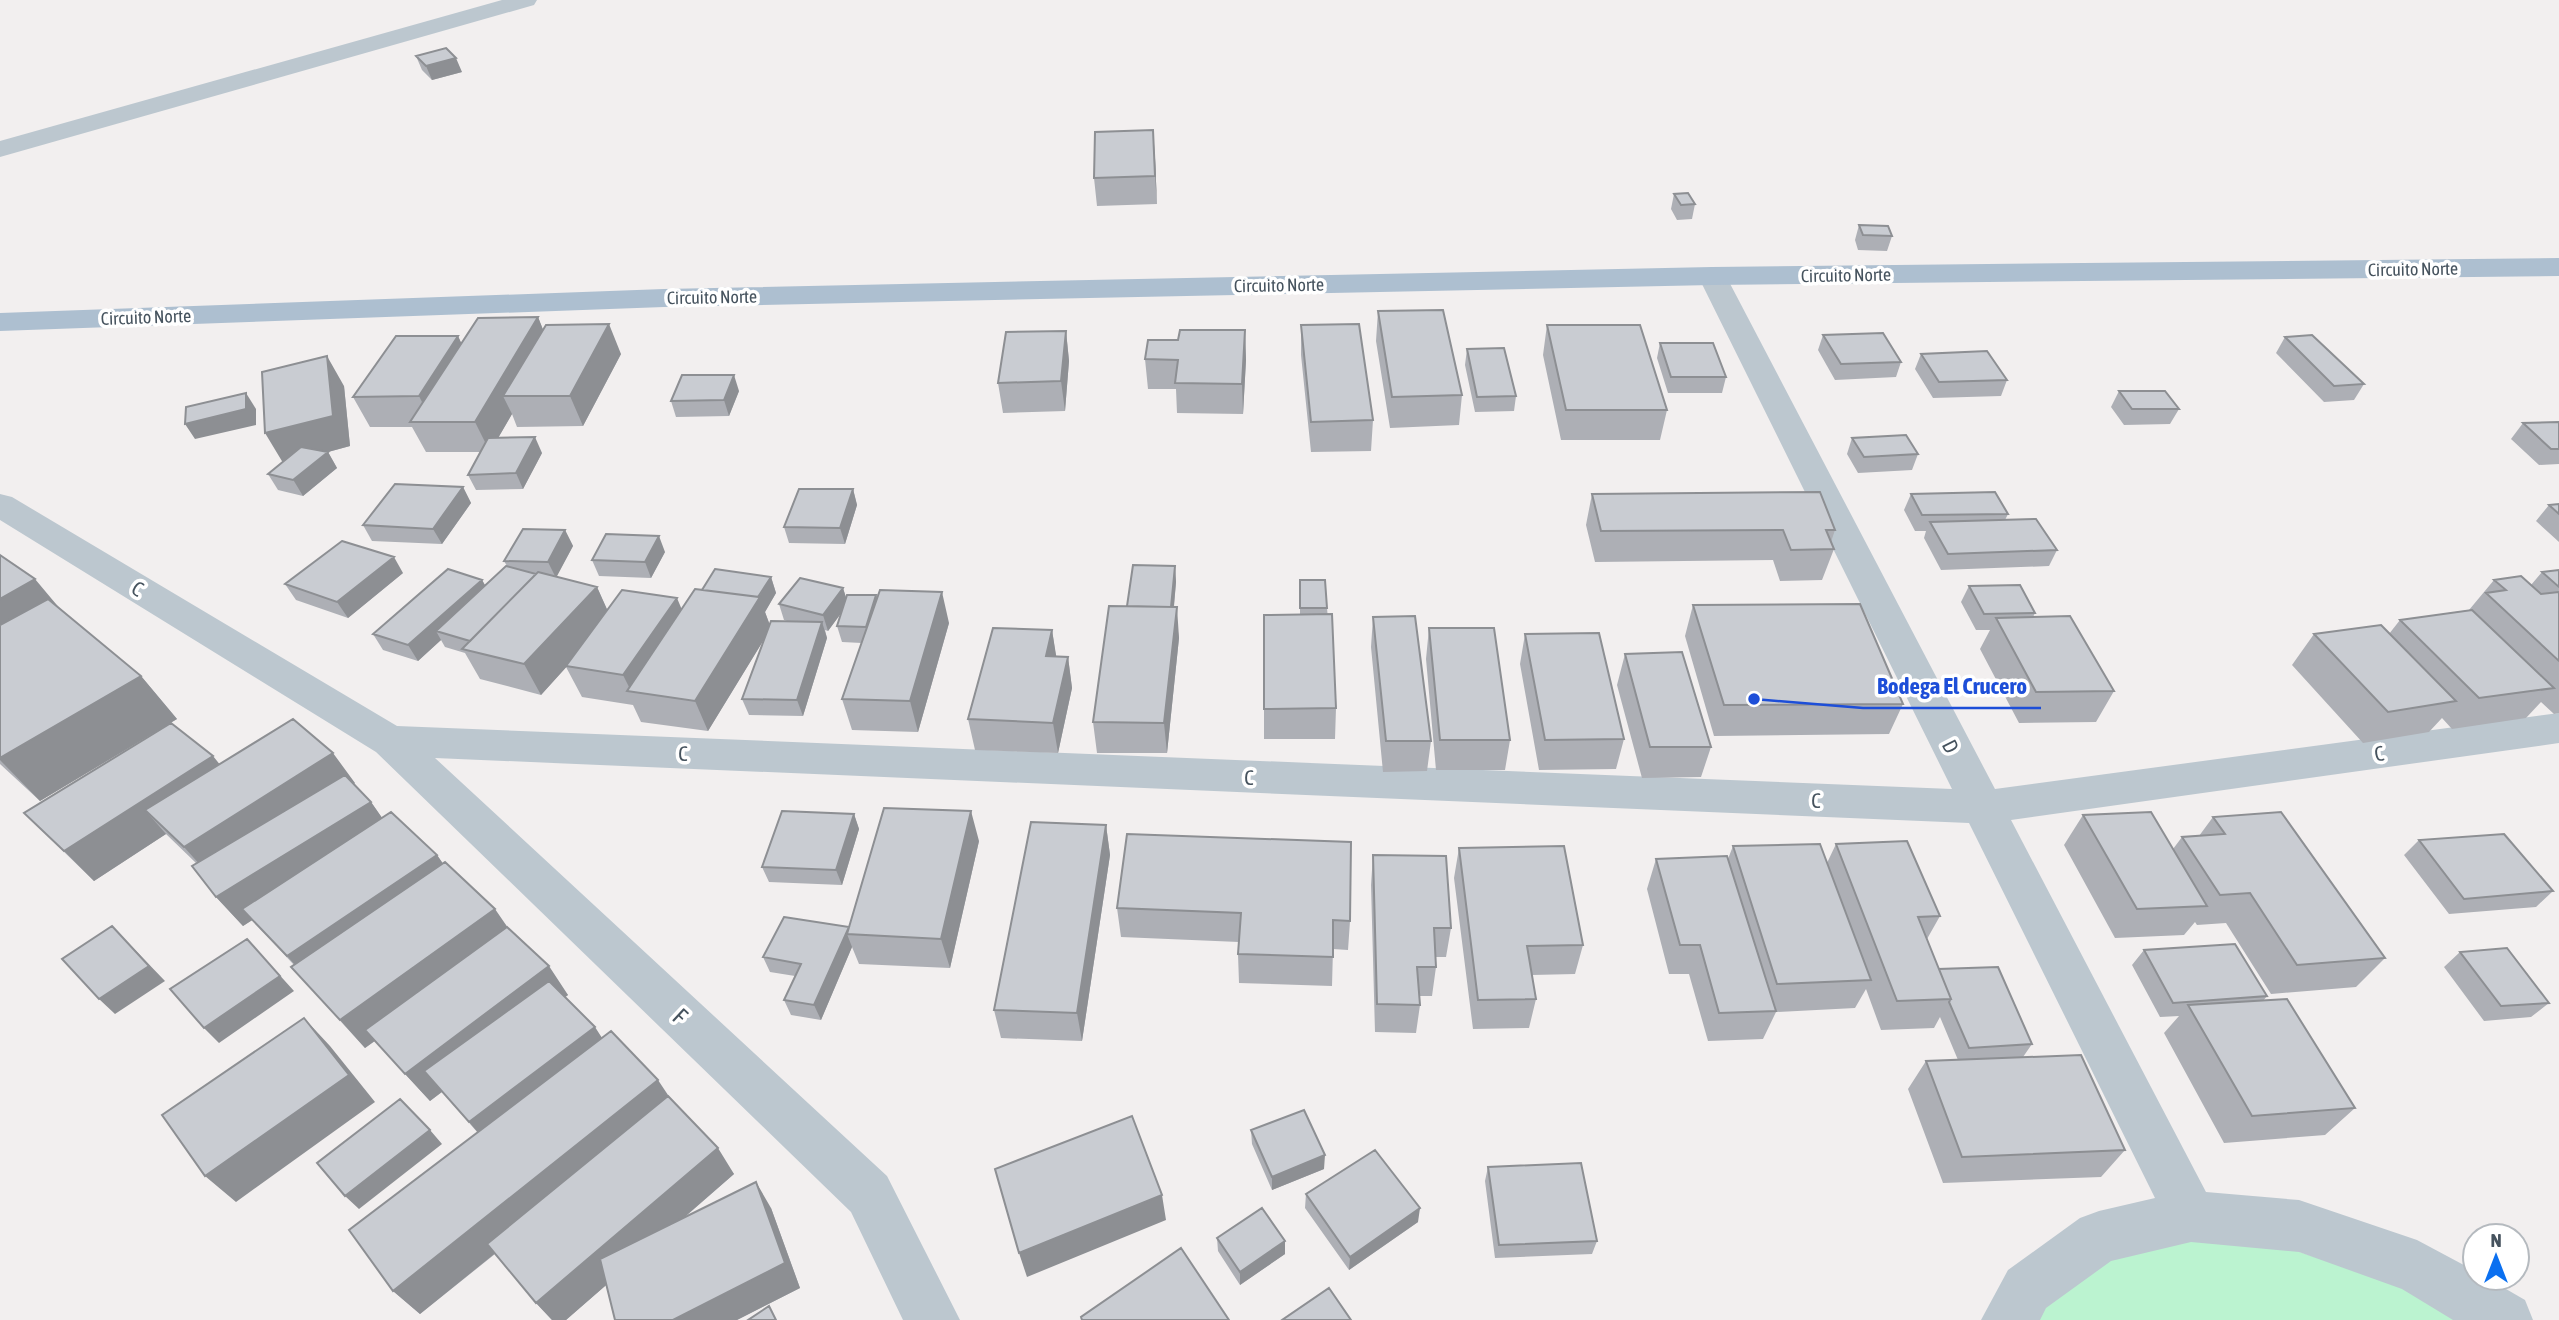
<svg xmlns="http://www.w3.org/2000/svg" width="2559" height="1320" font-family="'Asap Condensed',sans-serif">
<rect width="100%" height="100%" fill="#f2efef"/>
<path fill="#bbf3d0" d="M2191,1216L2505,1320H2009L2027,1289Z"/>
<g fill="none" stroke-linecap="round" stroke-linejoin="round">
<path fill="#bcc7cf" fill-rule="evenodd" d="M502,0H537L534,5L0,157V141Z
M1712,267L1722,270L1726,276L1995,789L2559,713V743L2011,820L2206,1192L2299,1200L2417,1240L2475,1271V1278H2487L2525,1300L2533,1320H2453L2402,1289L2299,1252L2191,1242L2111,1261L2046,1308L2040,1320H1981L2008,1270L2080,1218L2099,1211L2155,1198L1969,823L435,758L887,1176L960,1320H903L851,1212L376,752L0,520V494L12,497L397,726L1952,789L1698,276L1702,270Z"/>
<path fill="#adbfd0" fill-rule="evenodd" d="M2559,258V276L1712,285L664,307L0,331V313L664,289L1712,267Z"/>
</g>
<path fill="#adafb5" d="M416,56L462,72L432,80L422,70Z
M1155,158L1157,204L1097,206L1094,178Z
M1674,194L1695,204L1692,219L1677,220L1671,209Z
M1859,225L1892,236L1887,251L1858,250L1855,240Z
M1378,311L1462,395L1459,425L1390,428L1376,341Z
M538,317L543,330L621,354L583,426L517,427L512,414L498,438L542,453L523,489L476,490L468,475L481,452H426L412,427H370L353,397L458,336L461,343Z
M1301,325L1373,420L1371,451L1311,452L1301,355Z
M1547,325L1667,410L1660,440H1561L1543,355Z
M1245,330L1246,360L1243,414L1177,413L1176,389H1148L1145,359L1178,340Z
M1066,331L1069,361L1065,411L1003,413L998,383Z
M1823,335L1901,362L1896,377L1835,380L1818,350Z
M2285,337L2364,384L2354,400L2324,402L2276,353Z
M1660,343L1726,377L1722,393H1668L1657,358Z
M1467,349L1516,396L1514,411L1475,412L1465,365Z
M1921,354L2007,380L2001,396L1933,398L1915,369Z
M344,386L350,446L328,452L337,468L303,496L278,490L268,474L283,462Z
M739,391L729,416L676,417L671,401Z
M2119,391L2179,409L2170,424L2124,425L2111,407Z
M2559,422V464L2539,465L2511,439L2523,423Z
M1852,438L1918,454L1912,470L1858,473L1847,454Z
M463,487L471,503L442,544L372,541L363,525Z
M853,489L857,505L845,544L789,543L784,527Z
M1592,494L1835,530L1831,542L1834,549L1822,580L1780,581L1773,560L1595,562L1586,525Z
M1911,494L2008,514L2005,520L2057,550L2049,566L1941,570L1924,538L1926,531H1915L1904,510Z
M2559,504V542L2536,521L2549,505Z
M565,530L573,546L556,577L597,587L607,610L682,609L702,590L771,577L776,593L765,612L770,626L790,622L784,620L779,604L843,588L846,598L877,599L949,623L918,732L852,730L842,699L862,643L842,642L837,626L841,613L828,631L825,630L827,638L803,716L749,715L742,699L766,636L708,731L641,722L633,705L582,697L566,667L541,695L480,679L465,653L445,647L441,640L418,661L383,650L373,634L482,580L485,585L507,566L504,561Z
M665,552L651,578L599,576L592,560Z
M0,555L61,610L141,676L177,719L40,801L0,764Z
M1175,566L1176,582L1174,607L1179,638L1167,753H1097L1093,722L1127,606Z
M2559,570V713L2554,714L2541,702L2526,718L2452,729L2442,718L2429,732L2363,743L2292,665L2314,634H2389L2400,620L2469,610L2494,580L2531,585L2542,572Z
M403,573L348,618L296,600L285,584Z
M1300,580L1327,608L1336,708L1335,739H1264V615H1300Z
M1969,586L2035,613L2033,617L2114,691L2096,722L2019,723L1980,649L1990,630H1976L1961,602Z
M1693,605L1903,704L1889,734L1714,736L1685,636Z
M1373,617L1431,741L1427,771L1383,772L1371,647Z
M1429,628L1510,740L1505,770H1436L1426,659Z
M1052,630L1056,657H1068L1072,688L1058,753L975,750L968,719Z
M1525,634L1624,739L1616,769L1539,770L1520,664Z
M1625,654L1711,747L1701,777L1642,778L1617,685Z
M220,764L355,783L354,784L371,802L382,818L437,855L443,864L507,927L568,995L565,997L602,1038L669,1097L734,1174L686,1216L771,1208L800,1288L737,1320H615L606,1285L566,1320H552L536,1303L495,1254L420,1314L393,1291L478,1133L442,1092L430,1101L375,1041L365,1048L291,967L294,965L252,920L243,926L216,897L196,863L166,834L94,881L24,813Z
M854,814L859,829L842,885L769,882L762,867Z
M2083,815L2173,849L2182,837L2199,836L2213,817L2385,958L2356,987L2271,994L2226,923L2197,925L2195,922L2184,935L2115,938L2064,845Z
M1106,825L1110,855L1082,1041L1001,1038L994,1010Z
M1127,834L1350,921L1348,950L1333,949L1332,986L1239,983L1238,954L1239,942L1121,937L1117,908Z
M2419,840L2553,891L2536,907L2449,914L2404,855Z
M979,841L950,968L859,964L852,947L821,1020L791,1015L784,1000L795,976L770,972L763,957L849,929Z
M1836,844L1940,916L1927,939L1939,969L2032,1044L2023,1057L2125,1150L2101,1177L1943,1183L1908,1089L1926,1061L1958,1060L1940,1017L1934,1028L1881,1030L1866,989L1855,1008L1776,1012L1763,1039L1708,1041L1689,974H1669L1647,889L1656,859H1728L1733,846L1827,863Z
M1459,848L1583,945L1575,974L1532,975L1536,999L1529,1028L1473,1029L1454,878Z
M1373,855L1451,928L1446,957H1436V967L1432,996H1419L1420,1005L1416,1033L1375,1032L1371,885Z
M2144,950L2267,996L2263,1001L2355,1108L2325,1135L2224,1143L2164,1033L2179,1016L2160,1017L2132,965Z
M2460,952L2549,1003L2531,1017L2484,1021L2444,967Z
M1251,1130L1324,1169L1272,1190L1252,1144Z
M1488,1167L1597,1241L1592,1254L1495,1258L1485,1181Z
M1306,1194L1418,1222L1349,1270L1305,1208Z
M1217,1238L1285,1241V1254L1240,1285L1218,1251Z"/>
<path fill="#8d8f93" d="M456,58L462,72L432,80L426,66Z
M1153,130L1155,158L1157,204L1155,176Z
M538,317L550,347L503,396L512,414L490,452L475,422Z
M609,324L621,354L583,426L570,396Z
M1245,330L1246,360L1243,414L1242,384Z
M1066,331L1069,361L1065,411L1061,381Z
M458,336L472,366L432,422L419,396Z
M327,356L344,386L350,446L328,452L337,468L303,496L265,433Z
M734,375L739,391L729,416L724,400Z
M246,393L256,409V425L195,439L185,424Z
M535,437L542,453L523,489L516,473Z
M463,487L471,503L442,544L433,529Z
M853,489L857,505L845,544L840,528Z
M565,530L573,546L556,578L548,562Z
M659,536L665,552L651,578L645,562Z
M394,557L403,573L348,618L337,602Z
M1175,566L1176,582L1172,626L1171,610Z
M771,577L776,593L765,612L771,628L708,731L695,701Z
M35,579L61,610L0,645V599Z
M482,580L491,596L436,631L441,640L418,661L408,645Z
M597,587L611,618L541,695L524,664Z
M843,588L848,604L828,631L823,615Z
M942,592L949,623L918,732L910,701Z
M876,595L880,611L870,643L866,627Z
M677,598L690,629L631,691L623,675Z
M1177,607L1179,638L1167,753L1164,723Z
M822,622L827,638L803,716L797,700Z
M1052,630L1057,661L1046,656Z
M1068,657L1072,688L1058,753L1053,723Z
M141,676L177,719L40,801L0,760V758Z
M333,753L355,783L211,877L184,847Z
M213,756L238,787L145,810L166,834L94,881L64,851Z
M371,802L392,832L243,926L216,897Z
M971,811L979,841L950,968L941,939Z
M854,814L859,829L842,885L836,870Z
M1106,825L1110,855L1082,1041L1077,1013Z
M437,855L458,885L313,985L287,956Z
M495,909L515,938L365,1048L340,1020Z
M112,926L165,981L115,1014L99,999Z
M849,927L851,935L847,934L852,947L821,1020L814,1005Z
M247,939L294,991L219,1043L204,1028Z
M549,966L568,995L430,1101L405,1074Z
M304,1018L330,1046L375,1102L236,1202L205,1176Z
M595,1027L613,1055L492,1149L469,1122Z
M658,1080L676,1107L420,1314L393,1291Z
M430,1130L442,1144L359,1209L345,1196Z
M718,1148L734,1174L566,1320H552L536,1303Z
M1325,1155L1324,1169L1272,1190V1177Z
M756,1182L771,1208L800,1288L737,1320H673Z
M1162,1195L1166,1220L1027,1277L1019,1253Z
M1420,1208L1418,1222L1349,1270L1350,1257Z
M1285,1241V1254L1240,1285V1272Z"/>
<path fill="#c9ccd2" stroke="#8d8f93" stroke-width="2" d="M446,48L456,58L426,66L416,56Z
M1153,130L1155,176L1094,178L1095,132Z
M1688,193L1695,204L1681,205L1674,194Z
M1859,225L1888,226L1892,236L1863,235Z
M1443,310L1462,395L1392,397L1378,311Z
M538,317L475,422H410L478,318Z
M609,324L570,396H503L546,325Z
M1359,324L1373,420L1311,422L1301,325Z
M1547,325H1640L1667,410H1566Z
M1180,330H1245L1242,384L1175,383L1178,360L1145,359L1148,340H1178Z
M1066,331L1061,381L998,383L1006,332Z
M1883,333L1901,362L1841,364L1823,335Z
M2312,335L2364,384L2334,386L2285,337Z
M396,336H458L419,396L353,397Z
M1660,343H1713L1726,377H1671Z
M1504,348L1516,396L1477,397L1467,349Z
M1987,351L2007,380L1939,382L1921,354Z
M327,356L333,416L265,433L262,372Z
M682,375H734L724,400L671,401Z
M2119,391H2165L2179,409H2132Z
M246,393V409L185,424L186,407Z
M2559,422V449H2551L2523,423Z
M1906,435L1918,454L1864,457L1852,438Z
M535,437L516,473L468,475L488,438Z
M301,447L328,452L293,480L268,474Z
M395,484L463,487L433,529L363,525Z
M799,489H853L840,528L784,527Z
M1820,492L1835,530H1826L1834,549L1791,550L1783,530L1601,531L1592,494Z
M1995,492L2008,514L1922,515L1911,494Z
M2559,504V514L2549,505Z
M2036,519L2057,550L1948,554L1930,522Z
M523,529L565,530L548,562L504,561Z
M606,534L659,536L645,562L592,560Z
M342,541L394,557L337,602L285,584Z
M0,555L35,579L0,599Z
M1133,565L1175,566L1171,607L1127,606Z
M506,566L536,574L470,641L436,631Z
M448,569L482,580L408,645L373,634Z
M715,569L771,577L758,597L702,590Z
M2559,570V587L2542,572Z
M538,572L597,587L524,664L462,649Z
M2521,576L2541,594L2559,592V661L2486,593L2506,590L2494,580Z
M800,578L843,588L823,615L779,604Z
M1300,580H1325L1327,608H1300Z
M2020,585L2035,613L1984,614L1969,586Z
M695,589L760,597L695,701L627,691Z
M622,590L677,598L623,675L566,666Z
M880,590L942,592L910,701L842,699Z
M847,595H876L866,627L837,626Z
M48,599L141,676L0,758V625Z
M1860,604L1903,704L1724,705L1693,605Z
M1109,606L1177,607L1164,723L1093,722Z
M2472,610L2554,688L2479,698L2400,620Z
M1332,614L1336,708L1264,709V615Z
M1415,616L1431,741H1386L1373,617Z
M2070,616L2114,691L2036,692L1996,618Z
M771,621L822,622L797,700L742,699Z
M2381,625L2456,701L2388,712L2314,634Z
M993,628L1052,630L1046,656L1068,657L1053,723L968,719Z
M1429,628H1494L1510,740H1440Z
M1599,633L1624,739L1545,740L1525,634Z
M1682,652L1711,747H1650L1625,654Z
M293,719L333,753L184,847L145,810Z
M171,723L213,756L64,851L24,813Z
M345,775L371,802L216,897L192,866Z
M884,808L971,811L941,939L847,934Z
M782,811L854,814L836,870L762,867Z
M391,812L437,855L287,956L242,909Z
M2151,812L2207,906L2137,909L2083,815Z
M2281,812L2385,958L2297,965L2250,893L2220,895L2182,837L2225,834L2213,817Z
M1031,822L1106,825L1077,1013L994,1010Z
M1127,834L1351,842L1350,921L1333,920V957L1238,954L1241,913L1117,908Z
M2504,834L2553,891L2464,899L2419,840Z
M1907,841L1940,916L1918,917L1951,999L1897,1001L1836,844Z
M1820,844L1871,980L1777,984L1733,846Z
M1564,846L1583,945L1527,946L1536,999L1478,1000L1459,848Z
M1373,855L1446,856L1451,928H1434L1436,967H1417L1420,1005L1377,1004Z
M1727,856L1776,1011L1719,1013L1700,945H1680L1656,859Z
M445,862L495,909L340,1020L291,967Z
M784,917L849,927L814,1005L784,1000L801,964L763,957Z
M112,926L149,966L99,999L62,959Z
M507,927L549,966L405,1074L365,1030Z
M247,939L280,976L204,1028L170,989Z
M2235,944L2267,996L2173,1003L2144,950Z
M2507,948L2549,1003L2501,1006L2460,952Z
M1998,967L2032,1044L1969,1048L1949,1002L1951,999L1939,969Z
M549,981L595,1027L469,1122L424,1071Z
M2287,999L2355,1108L2252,1116L2188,1005Z
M304,1018L349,1075L205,1176L162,1115Z
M611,1031L658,1080L393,1291L349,1230Z
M2081,1055L2125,1150L1962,1157L1926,1061Z
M668,1096L718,1148L536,1303L487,1244Z
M400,1099L430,1130L345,1196L317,1163Z
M1304,1110L1325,1155L1272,1177L1251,1130Z
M1132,1116L1162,1195L1019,1253L995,1169Z
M1375,1150L1420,1208L1350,1257L1306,1194Z
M1581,1163L1597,1241L1499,1245L1488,1167Z
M756,1182L785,1263L673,1320H615L600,1259Z
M1262,1208L1285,1241L1240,1272L1217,1238Z
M1181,1248L1229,1320H1082L1081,1317Z
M1329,1288L1351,1320H1282Z
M769,1306L776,1320H748Z"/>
<g text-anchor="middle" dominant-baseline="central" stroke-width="7" stroke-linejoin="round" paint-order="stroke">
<g font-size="18" fill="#46535e" stroke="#fff">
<text transform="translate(2413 269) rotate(-1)">Circuito Norte</text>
<text transform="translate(1846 275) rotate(-1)">Circuito Norte</text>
<text transform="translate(1279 285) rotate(-1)">Circuito Norte</text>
<text transform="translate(712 297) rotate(-1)">Circuito Norte</text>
<text transform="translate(146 317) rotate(-2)">Circuito Norte</text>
</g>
<g font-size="21" fill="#46535e" stroke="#fff">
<text transform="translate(138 588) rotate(31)">C</text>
<text transform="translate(1951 746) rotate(63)">D</text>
<text transform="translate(683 753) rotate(2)">C</text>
<text transform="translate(2379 753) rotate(-8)">C</text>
<text transform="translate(1249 777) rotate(2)">C</text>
<text transform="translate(1816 800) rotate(2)">C</text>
</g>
<g font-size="24" fill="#46535e" stroke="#fff">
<text transform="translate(680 1016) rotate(43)">F</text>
</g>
</g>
<path fill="none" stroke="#1d4ed8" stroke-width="2.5" d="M1754 699L1863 708H2041"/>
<circle fill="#1d4ed8" stroke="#fff" stroke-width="2.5" cx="1754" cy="699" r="7"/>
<g font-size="23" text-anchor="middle" font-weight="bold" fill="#1d4ed8" stroke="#fff" stroke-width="7" stroke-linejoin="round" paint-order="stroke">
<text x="1952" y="694">Bodega El Crucero</text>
</g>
<g transform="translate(2496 1257)"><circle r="33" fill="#ffffff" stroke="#b5babf" stroke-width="2"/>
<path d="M0-5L12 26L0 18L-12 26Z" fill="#0b70f0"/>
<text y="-10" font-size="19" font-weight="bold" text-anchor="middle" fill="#46535e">N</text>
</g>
</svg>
